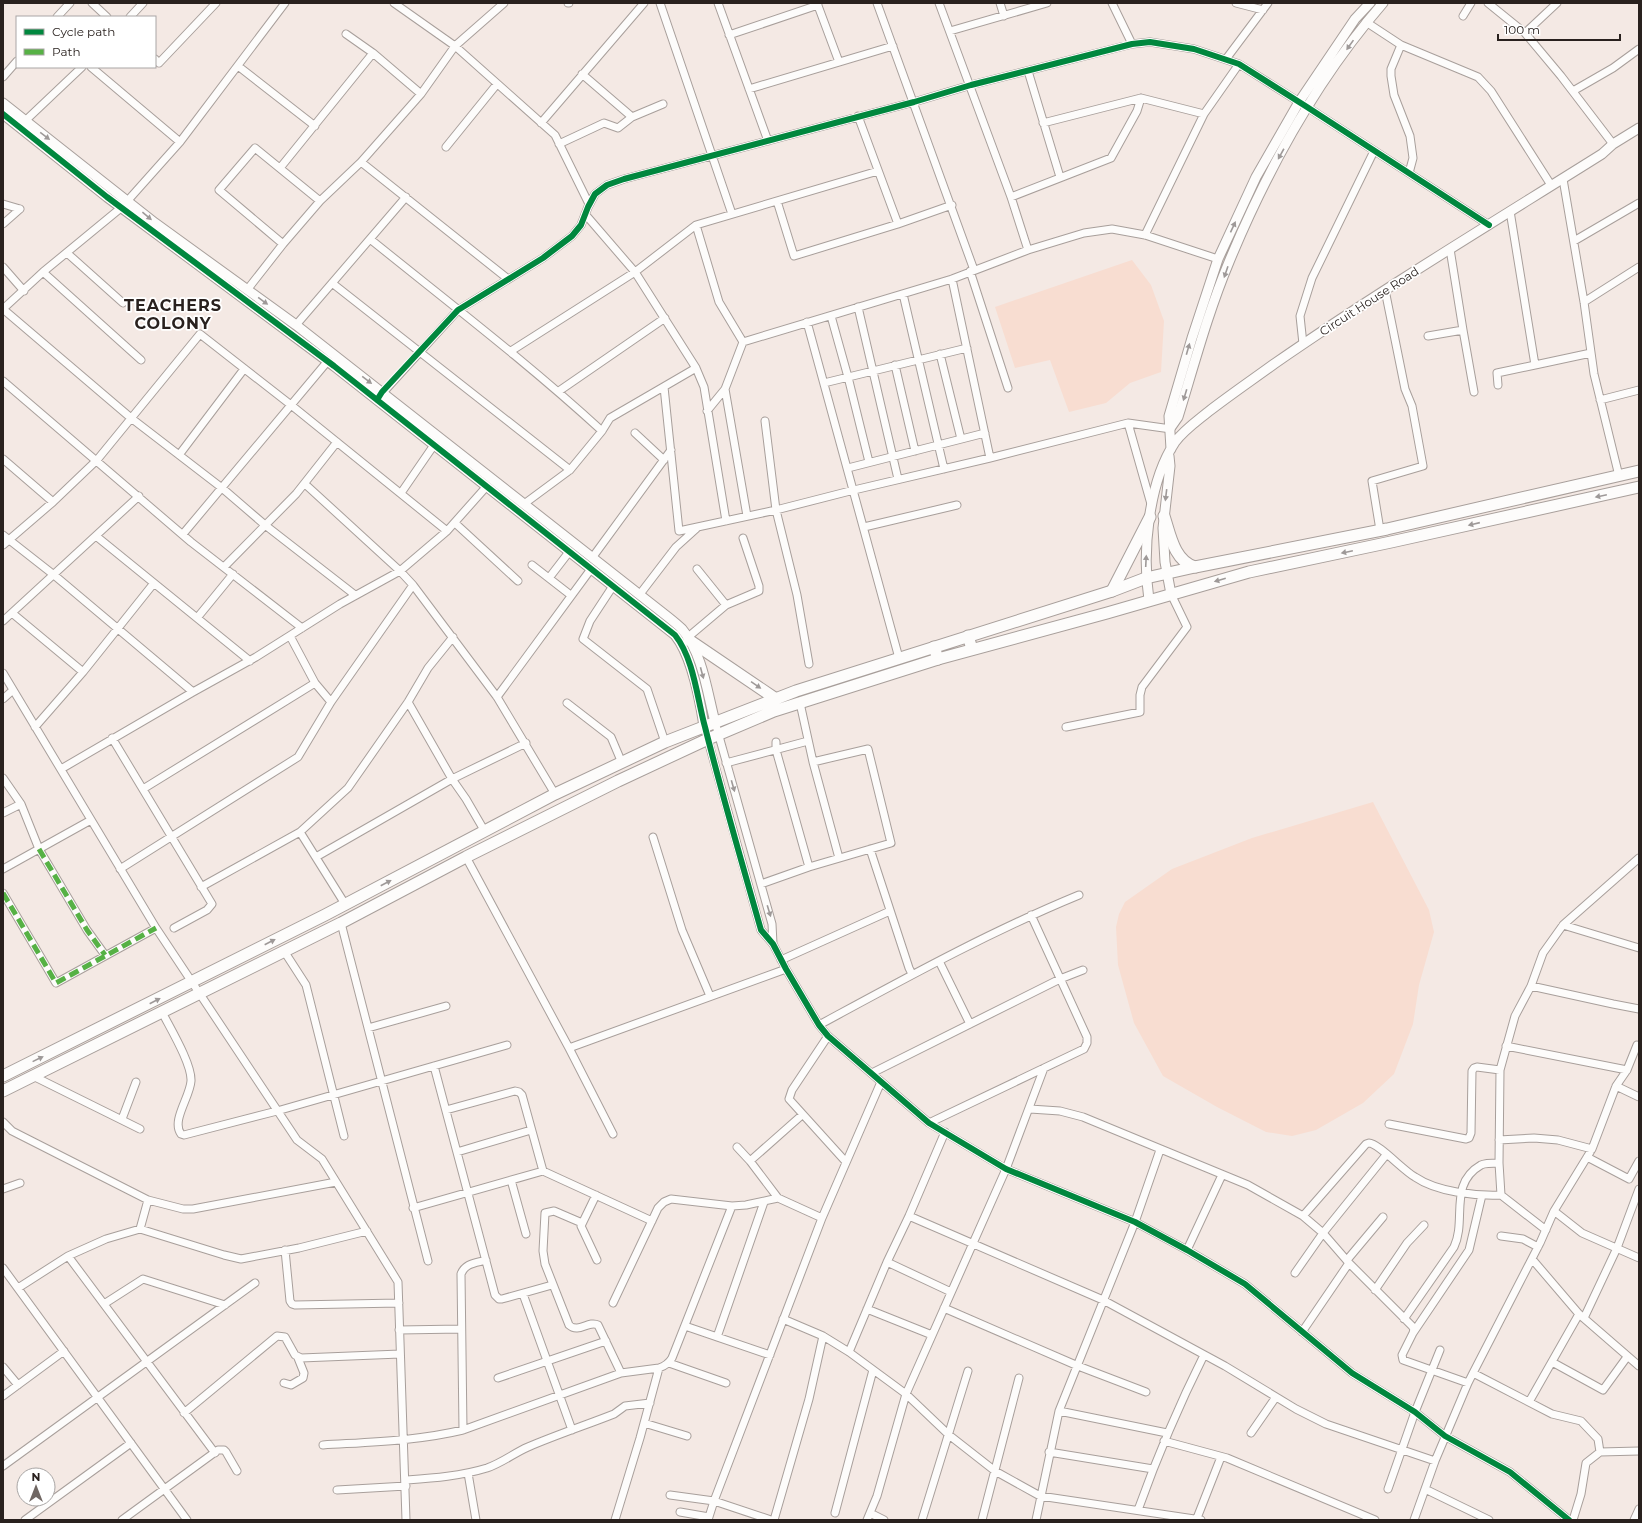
<svg xmlns="http://www.w3.org/2000/svg" width="1642" height="1523" font-family="Montserrat,sans-serif">
<rect width="100%" height="100%" fill="#f4e9e4"/>
<path fill="#f8ddd1" d="M1132,260L1151,285L1164,321L1161,372L1130,383L1106,403L1069,412L1050,360L1015,368L995,307Z
M1373,802L1429,910L1434,932L1419,985L1413,1024L1394,1074L1363,1103L1316,1130L1292,1136L1266,1132L1217,1107L1163,1076L1134,1023L1118,965L1116,927L1119,914L1125,902L1172,869L1252,838Z"/>
<g fill="none" stroke-linecap="round" stroke-linejoin="round">
<defs>
<path id="minor" d="M92,3L107,17
M394,3L455,46L555,135L589,204
M568,3H569
M660,3L732,214
M718,3L768,141
M817,3L839,62
M877,3L974,270
M939,3L1011,197L1028,250
M1000,3L1004,16
M1112,3L1132,44
M1236,3L1263,10
M1488,3L1525,33L1561,76L1613,144
M1463,16L1471,3
M57,17L70,3
M130,17L143,3
M1366,22L1401,45L1478,77L1491,91L1551,185
M950,31L1047,3
M1525,33L1557,3
M346,34L373,53L421,94L455,46L504,3
M729,35L818,5
M1401,45L1391,69V76L1394,95L1410,136L1413,158L1409,173
M155,59L159,63L216,3
M1226,59L1268,3
M238,66L315,126
M91,67L180,142
M1028,71L1060,177
M582,74L632,117L663,104
M3,77L17,61
M749,89L893,46
M1573,91L1613,68L1639,49
M858,116L898,224
M25,121L82,67
M541,123L644,3
M1043,123L1141,98L1204,114
M559,144L604,123L618,128L632,117
M446,147L497,84
M361,162L421,94
M280,168L373,53
M1563,179L1584,302L1594,374L1619,476
M1011,197L1111,158L1137,111L1141,98
M777,201L794,256L898,224L952,205
M3,204L20,209
M1510,211L1535,365L1591,353
M585,214L635,272L696,368L704,387L726,521
M3,224L20,209
M696,225L719,302L743,342L952,279L1028,250L1084,233L1112,229L1145,235L1218,259
M1145,235L1204,114L1239,64
M370,239C448,302 528,363 602,431L610,418L696,368
M1574,241L1639,203
M283,244L320,201L361,162L508,279
M1450,249L1463,330L1474,392
M67,253L123,303
M3,267L24,291
M970,271L1008,388
M43,272L141,360
M952,279L990,458
M332,283L570,470
M247,290L283,244L219,190L255,148L320,201
M903,294L944,469
M1584,302L1639,267
M858,307L898,479
M3,309L131,418L222,488L265,525L355,595
M3,309L43,272L122,207L180,142L285,3
M831,316L848,377L869,462
M807,322L899,658
M296,325L406,197
M1428,336L1463,330
M1303,344L1300,316L1312,278L1374,151
M511,351L635,272L696,225L878,171
M940,354L961,439
M895,365L915,451
M3,381L191,542L302,628
M824,383L967,348
M1498,385L1497,373L1535,365
M664,387L679,531L776,510L854,490L990,458L1128,423L1171,429
M725,389L747,516
M559,391L665,318
M380,396L458,310L543,258L572,236L581,225L588,207L595,194L607,185L624,179L914,102L971,85L1132,44L1150,42L1194,49L1239,64L1307,107L1489,225
M1600,400L1639,390
M707,411L725,389L743,342
M765,421L776,510L797,595L809,664
M1128,423L1151,504
M635,433L664,460
M179,455L244,369
M3,459L53,502
M848,468L985,433
M305,484L400,571L413,585L497,697L555,794
M401,493L434,445
M524,504L570,470L602,431
M455,523L518,581
M864,527L957,505
M1380,530L1372,481L1423,466L1412,406L1405,389L1385,290
M183,534L327,362
M3,535L54,575L193,692
M96,536L250,661
M3,545L53,502L97,460L200,334L291,405L447,531
M592,558L671,450
M532,565L568,593
M224,567L296,494L337,442
M549,578L569,552
M613,586L590,621L583,639L647,689L665,742
M640,594L676,547L697,528
M726,605L759,591V586L743,538
M12,613L83,672
M197,618L233,574
M3,621L139,496
M290,636L315,683L331,702
M687,638L726,605L697,569
M3,673L156,928L297,1140L322,1159L398,1282L406,1520
M497,697L591,569
M3,699L13,690
M408,702L452,779L466,799L484,830
M567,703L611,737L622,763
M800,703L813,762L839,858
M715,722L772,924L773,944
M704,726L761,930L773,944L786,969L819,1025L828,1036L929,1123L1006,1169L1135,1222L1187,1250L1245,1284L1352,1373L1415,1412L1445,1436L1510,1472L1569,1520
M35,727L83,672L154,583
M1066,727L1140,712V695L1142,687L1187,627L1171,594
M112,738L212,904L207,910L174,928
M776,742V750L809,867
M726,763L808,741
M61,769L193,692L256,657L340,604L400,571L447,531L487,486
M3,778L21,804L39,849L87,930L105,955
M143,789L315,683
M3,813L21,804
M300,832L348,788L408,702L428,668L453,637
M653,837L682,930L710,996
M870,849L909,968L912,974
M316,857L452,779L526,743
M466,857L569,1048L613,1134
M3,869L91,820
M120,869L298,757L331,702L413,585
M761,884L809,867L891,843L868,749L813,762
M201,887L300,832L345,904
M3,893L56,983L156,928
M341,923L428,1261
M1563,925L1639,858
M284,951L306,985L344,1136
M781,960L890,911
M939,961L970,1024
M1531,986L1543,953L1563,925L1639,948
M162,1012C170,1028 192,1064 191,1081C190,1097 171,1121 181,1134L184,1135L277,1111L507,1045
M819,1025C904,979 989,932 1079,895
M368,1028L446,1006
M828,1036L792,1090L789,1099L846,1162
M1506,1046L1627,1070
M569,1048L786,969
M434,1066L495,1295L499,1299H502L552,1285
M872,1073L1060,979L1083,970
M33,1076L140,1129
M1616,1086L1639,1097
M1030,1109L1060,1111L1083,1117L1248,1185L1303,1216L1323,1233L1349,1263L1412,1326L1414,1329L1413,1333L1402,1355L1403,1360L1468,1383L1435,1461L1414,1520
M446,1110L515,1091L519,1092L522,1095L543,1171
M802,1115L750,1161L778,1198L822,1218
M122,1119L136,1082
M3,1122L12,1131L148,1200L183,1209H193L336,1182
M929,1123L1084,1049L1087,1043V1037L1031,915
M1389,1124L1466,1139L1469,1138L1471,1133L1472,1071L1474,1068L1477,1067L1500,1070
M1499,1140L1534,1138L1558,1140L1592,1149
M737,1147L750,1161
M457,1152L531,1130
M1587,1157L1629,1179L1639,1161
M511,1180L526,1234
M3,1189L20,1183
M596,1195L581,1226L597,1260
M1501,1195L1499,1163L1500,1070L1515,1016L1531,986L1613,1004L1639,1009
M413,1208L543,1171L652,1221
M1554,1211L1592,1149L1616,1086L1627,1070L1637,1045
M909,1216L1103,1300L1225,1366L1296,1409L1326,1424L1435,1461
M1303,1216L1366,1144L1369,1143C1378,1143 1404,1171 1415,1177C1437,1192 1475,1196 1501,1195L1546,1230
M582,1223L554,1211L545,1213L543,1251L545,1264L569,1325C579,1334 588,1320 598,1325L621,1373
M140,1229L148,1200
M1501,1236L1523,1239L1538,1247
M285,1250L290,1301L292,1304L295,1305L399,1303
M1187,1250L1222,1175
M68,1256L215,1453
M1532,1259L1579,1314L1639,1366
M1347,1260L1383,1217
M887,1262L951,1292
M3,1268L187,1520
M1295,1273L1323,1233L1386,1155
M18,1288L68,1256L106,1239L140,1229L224,1255L241,1259L299,1248L367,1231
M1375,1290L1407,1243L1424,1225
M523,1294L572,1430
M613,1303L658,1208L664,1202L671,1199L732,1206L746,1205L778,1198
M104,1304L143,1279L225,1305
M944,1308L1078,1366L1146,1392
M867,1309L932,1335
M1584,1318L1617,1248L1639,1189
M783,1319L823,1336L849,1352L906,1394L949,1435L995,1471L1040,1496L1201,1520
M1404,1319L1454,1247C1467,1220 1448,1184 1481,1165C1485,1163 1494,1163 1499,1163
M685,1326L770,1355
M399,1330L461,1329
M1302,1332L1349,1263
M1413,1333L1469,1250L1482,1195
M717,1337L764,1202
M849,1352L887,1262L909,1216L945,1132
M1552,1362L1603,1390L1627,1357
M669,1363L726,1383
M3,1367L18,1385
M1473,1373L1540,1243L1554,1211L1582,1233L1639,1258
M498,1378L606,1341
M284,1383L291,1385L303,1378L304,1373L298,1358
M1468,1383L1473,1373L1552,1414L1581,1421L1598,1439L1600,1452L1639,1451
M3,1396L64,1351
M1529,1402L1579,1314
M1059,1411L1167,1433
M184,1413L277,1336L285,1337L295,1355L301,1358L400,1354
M644,1423L687,1436
M463,1430L461,1274C465,1263 476,1263 486,1260
M1251,1433L1276,1397
M1164,1441L1227,1458L1375,1520
M323,1445C370,1442 417,1441 463,1430L621,1373L659,1368C665,1366 669,1363 672,1358L732,1206
M1049,1452L1153,1469
M3,1466L255,1283
M468,1473L476,1520
M406,1480C433,1478 461,1476 487,1468C502,1463 514,1453 528,1447C556,1435 586,1425 614,1414L625,1406L650,1403
M1388,1489L1415,1412L1440,1350
M1425,1489L1489,1520
M337,1490L406,1486
M670,1495L714,1501L771,1520
M1138,1510C1157,1457 1179,1405 1204,1355
M680,1512L709,1517
M835,1513L873,1370
M870,1513L884,1520
M1197,1518L1221,1457
M25,1520L131,1443
M122,1520L218,1450H224L226,1452L237,1471
M615,1520L640,1438L659,1368
M708,1520L714,1501L822,1218L881,1082
M774,1520L809,1399L823,1336
M867,1520L877,1496L906,1394L1006,1169L1044,1068
M922,1520L968,1371
M982,1520L1019,1378
M1036,1520L1059,1411L1135,1222L1160,1150
M1573,1520L1581,1494L1586,1463L1600,1452
M1634,1520L1639,1509"/>
<path id="tertiary" d="M3,103L155,223L296,325L668,617C673,621 678,625 682,629C703,654 707,692 715,722
M3,114L107,197L334,366L675,635C692,656 700,700 704,726
M1171,427L1178,417C1194,365 1208,312 1229,262C1267,170 1317,79 1383,3
M1171,449L1169,416L1192,338L1218,259L1256,177L1299,102L1355,19L1370,3
M1169,456L1170,466L1163,528L1165,562L1171,594
M1149,600C1142,552 1148,483 1175,442C1184,430 1197,421 1208,412C1230,395 1252,380 1274,364C1381,290 1492,223 1602,154L1613,144L1639,128"/>
<path id="primary" d="M3,1076L325,915L555,794L665,742L796,691L1112,591L1146,578L1195,567L1387,529L1639,471
M3,1091L341,923L466,857L618,781L708,739L774,711L938,659L1107,613L1249,572L1391,542L1639,487"/>
<path id="trunk" d="M1164,516C1170,534 1174,561 1195,567
M1112,591L1150,517
M968,636L972,649
M689,640L776,699
M934,647L938,659"/>
</defs>
<use href="#minor" stroke="#a89f9b" stroke-width="9"/>
<use href="#tertiary" stroke="#a89f9b" stroke-width="11"/>
<use href="#primary" stroke="#a89f9b" stroke-width="13"/>
<use href="#trunk" stroke="#a89f9b" stroke-width="13"/>
<use href="#minor" stroke="#fdfcfb" stroke-width="7"/>
<use href="#tertiary" stroke="#fdfcfb" stroke-width="9"/>
<use href="#primary" stroke="#fdfcfb" stroke-width="11"/>
<use href="#trunk" stroke="#fdfcfb" stroke-width="11"/>
<path stroke="#56b145" stroke-width="5" stroke-dasharray="10 5" stroke-linecap="butt" d="M39,849L87,930L105,955
M3,893L56,983L156,928"/>
<defs>
<path id="cycleway" d="M3,114L107,197L334,366L675,635C694,659 697,698 705,727C722,795 742,863 761,930L773,944L786,969L819,1025L828,1036L929,1123L1006,1169L1135,1222L1187,1250L1245,1284L1352,1373L1415,1412L1445,1436L1510,1472L1569,1520
M377,400L382,392L458,310L543,258L572,236L581,225L588,207L595,194L607,185L624,179L914,102L971,85L1132,44L1150,42L1194,49L1239,64L1307,107L1489,225"/>
</defs>
<use href="#cycleway" stroke="#fff" stroke-width="8"/>
<use href="#cycleway" stroke="#00873e" stroke-width="6"/>
</g>
<defs><path id="oneway-solid" d="M-6-.8H1V-3.2L6.5 0L1 3.2V.8H-6Z"/></defs>
<g fill="#9e9998">
<use href="#oneway-solid" transform="translate(1350 45) rotate(125)"/>
<use href="#oneway-solid" transform="translate(45 136) rotate(37)"/>
<use href="#oneway-solid" transform="translate(1281 154) rotate(119)"/>
<use href="#oneway-solid" transform="translate(147 216) rotate(40)"/>
<use href="#oneway-solid" transform="translate(1233 227) rotate(-65)"/>
<use href="#oneway-solid" transform="translate(1226 272) rotate(109)"/>
<use href="#oneway-solid" transform="translate(263 301) rotate(36)"/>
<use href="#oneway-solid" transform="translate(1188 349) rotate(-74)"/>
<use href="#oneway-solid" transform="translate(367 380) rotate(37)"/>
<use href="#oneway-solid" transform="translate(1185 395) rotate(107)"/>
<use href="#oneway-solid" transform="translate(1166 495) rotate(97)"/>
<use href="#oneway-solid" transform="translate(1601 496) rotate(168)"/>
<use href="#oneway-solid" transform="translate(1474 524) rotate(167)"/>
<use href="#oneway-solid" transform="translate(1347 552) rotate(168)"/>
<use href="#oneway-solid" transform="translate(1146 561) rotate(-87)"/>
<use href="#oneway-solid" transform="translate(1220 580) rotate(164)"/>
<use href="#oneway-solid" transform="translate(702 673) rotate(75)"/>
<use href="#oneway-solid" transform="translate(756 685) rotate(34)"/>
<use href="#oneway-solid" transform="translate(733 786) rotate(74)"/>
<use href="#oneway-solid" transform="translate(386 883) rotate(-28)"/>
<use href="#oneway-solid" transform="translate(769 911) rotate(73)"/>
<use href="#oneway-solid" transform="translate(270 942) rotate(-27)"/>
<use href="#oneway-solid" transform="translate(155 1001) rotate(-27)"/>
<use href="#oneway-solid" transform="translate(38 1059) rotate(-26)"/>
</g>
<g text-anchor="middle" dominant-baseline="central" stroke-width="3.5" stroke-linejoin="round" paint-order="stroke">
<g font-size="12" fill="#29211e" stroke="#fff">
<text transform="translate(1369 301) rotate(-33)">Circuit House Road</text>
</g>
<g font-size="16" font-weight="bold" letter-spacing="1" fill="#29211e" stroke="#fff">
<text x="173" y="305">TEACHERS<tspan x="173" dy="18">COLONY</tspan></text>
</g>
</g>
<rect width="1642" height="1523" fill="none" stroke="#29211e" stroke-width="8"/>
<rect x="16" y="16" width="140" height="52" fill="#ffffff" stroke="#a9a6a5"/>
<rect x="24" y="29" width="20" height="6" fill="#00873e" stroke="#a9a6a5"/>
<text x="52" y="36" font-size="12" fill="#29211e">Cycle path</text>
<rect x="24" y="49" width="20" height="6" fill="#56b145" stroke="#a9a6a5"/>
<text x="52" y="56" font-size="12" fill="#29211e">Path</text>
<g transform="translate(36 1487)"><circle r="19" fill="#ffffff" stroke="#a9a6a5"/>
<path d="M0-3L7 15L0 10L-7 15Z" fill="#706763"/>
<text y="-6" font-size="11" font-weight="bold" text-anchor="middle" fill="#29211e">N</text>
</g>
<path d="M1498 34v6h122v-6" fill="none" stroke="#29211e" stroke-width="2"/>
<text x="1504" y="34" font-size="12" fill="#29211e" stroke="#ffffff" stroke-width="3" paint-order="stroke">100 m</text>
</svg>
